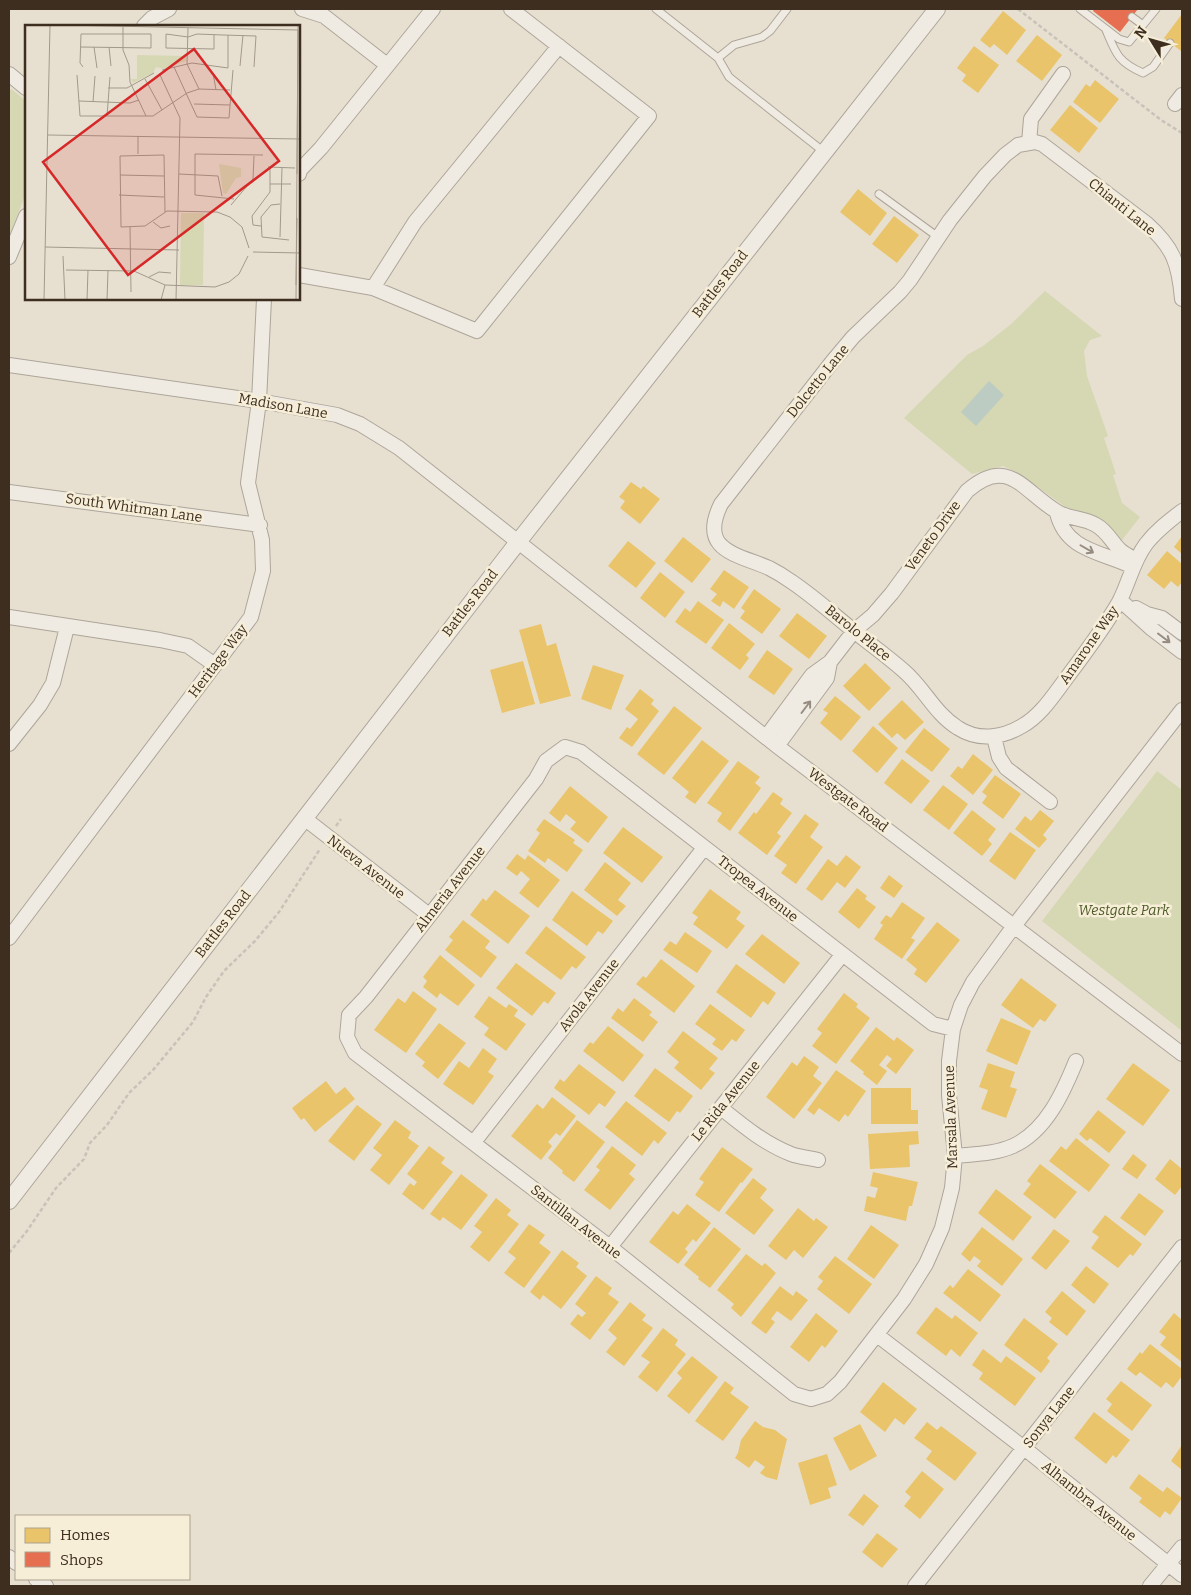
<svg xmlns="http://www.w3.org/2000/svg" width="1191" height="1595" font-family="Bitter,serif">
<rect width="100%" height="100%" fill="#e7e0d1"/>
<path fill="#d6d7b3" d="M11,89L26,101V193L9,237V92Z
M1045,291L1102,336L1090,340L1084,351L1087,376L1108,436L1104,438L1116,474L1113,475L1122,503L1140,517L1122,540L1098,519L1064,506L1020,474L1003,466L972,474L904,418L967,355L983,346L1010,325Z
M1157,771L1182,790V1031L1042,921Z"/>
<path fill="#bcccc2" d="M989,381L1004,395L976,426L961,412Z"/>
<path fill="#e9c46a" d="M1003,11L1026,30L1007,55L994,44L990,48L980,40Z
M1182,14V50L1181,51L1164,38Z
M1037,35L1062,55L1042,81L1016,61Z
M974,46L999,65L978,93L962,81L966,75L957,68Z
M1095,80L1119,99L1100,123L1073,102L1086,84L1090,87Z
M1070,105L1098,128L1079,153L1050,130Z
M858,189L887,213L870,236L840,212Z
M894,216L919,235L897,263L872,244Z
M631,482L641,489L643,486L660,499L640,524L620,508L625,501L619,497Z
M1182,536V554L1174,547Z
M683,537L711,559L692,583L664,561Z
M628,541L656,563L636,588L608,566Z
M1167,551L1182,564V582L1178,587L1171,581L1164,589L1147,575Z
M724,570L749,587L734,609L723,601L720,607L711,601L717,594L710,589Z
M660,572L685,592L665,618L640,598Z
M754,589L781,609L762,634L740,618L745,611L741,608Z
M698,601L724,620L706,644L675,622L685,608L690,612Z
M797,613L827,636L809,659L779,636Z
M729,623L755,644L746,655L749,658L740,670L711,648Z
M541,624L547,646L556,643L571,696L540,704L519,630Z
M767,650L793,669L774,695L748,677Z
M523,661L535,704L502,713L490,670Z
M865,663L891,688L869,711L843,686Z
M593,665L624,675L611,710L581,699Z
M640,689L654,700L651,704L659,711L632,747L619,738L627,727L630,729L638,719L625,709Z
M835,696L861,717L841,741L820,723L828,713L823,710Z
M902,700L924,722L905,740L897,733L892,738L878,724Z
M674,706L702,728L664,775L637,754Z
M873,726L898,748L877,773L852,751Z
M924,728L950,749L932,772L905,752Z
M702,740L729,761L695,804L685,797L689,792L672,778Z
M973,754L993,770L973,795L950,776L958,766L962,769Z
M902,759L930,781L911,804L884,783Z
M738,761L760,777L755,783L761,788L730,831L717,821L722,813L707,803Z
M995,775L1021,794L1003,819L982,803L987,796L982,792Z
M943,785L968,804L949,830L923,810Z
M570,786L608,817L588,843L570,829L576,822L566,814L560,822L549,813Z
M773,792L783,799L780,804L792,813L777,833L781,836L767,855L738,833L754,812L756,814Z
M972,810L996,829L988,840L992,844L982,856L953,833Z
M1040,810L1054,821L1043,835L1047,839L1039,848L1015,829L1025,816L1031,821Z
M805,814L819,824L810,837L823,847L796,884L781,873L787,865L774,856Z
M544,819L575,840L573,843L583,850L567,872L548,858L545,863L528,851L540,833L536,830Z
M623,827L663,857L642,883L603,853Z
M1010,832L1036,850L1015,880L989,861Z
M517,854L525,860L528,855L560,880L538,908L519,893L530,879L521,871L517,876L506,868Z
M846,855L861,867L845,888L837,882L822,901L806,889L828,859L837,866Z
M605,862L631,883L618,900L626,906L617,916L584,890Z
M889,875L903,886L894,898L880,888Z
M857,888L867,896L865,899L876,907L859,929L838,912Z
M710,889L741,912L736,919L745,926L727,949L693,924L698,917L692,913Z
M495,890L530,916L508,944L470,915L483,898L486,901Z
M572,891L613,921L603,934L598,931L587,946L552,920Z
M902,902L925,918L911,938L915,940L902,959L874,939L883,925L880,923L886,915L891,918Z
M463,920L490,941L485,948L497,957L481,978L445,950L453,940L449,937Z
M937,922L960,940L926,983L914,974L917,969L906,960Z
M546,926L586,957L576,969L572,966L561,980L525,953Z
M685,932L712,951L697,973L663,950L670,941L676,945Z
M762,934L800,963L784,984L745,954Z
M440,955L475,985L458,1006L440,993L437,998L423,987L427,981L423,977Z
M661,959L695,986L674,1013L636,984L643,976L646,978Z
M516,963L556,993L548,1004L544,1001L532,1016L496,988Z
M736,964L776,993L768,1005L763,1001L751,1018L716,992Z
M1021,978L1057,1005L1045,1022L1040,1019L1033,1028L1001,1005Z
M413,991L437,1009L406,1053L374,1030L398,998L405,1003Z
M844,993L858,1004L856,1007L870,1018L836,1064L812,1046L822,1033L817,1029Z
M489,996L506,1008L509,1004L518,1010L514,1016L526,1024L506,1051L484,1035L489,1028L474,1017Z
M634,998L652,1012L649,1015L658,1022L643,1042L611,1018L618,1008L623,1012Z
M710,1004L745,1030L736,1042L732,1039L722,1051L712,1044L716,1039L695,1024Z
M1001,1018L1031,1031L1017,1065L986,1051Z
M439,1023L466,1043L438,1079L422,1066L425,1062L415,1054Z
M608,1026L644,1055L623,1082L583,1051L590,1042L593,1044Z
M876,1027L894,1041L897,1037L914,1050L896,1074L886,1066L892,1059L887,1055L879,1065L887,1071L877,1085L863,1074L864,1072L850,1061Z
M683,1031L718,1058L709,1069L715,1073L701,1090L674,1068L679,1062L667,1052Z
M483,1048L497,1059L488,1072L494,1076L473,1105L443,1084L459,1061L469,1068Z
M804,1056L819,1067L813,1076L822,1083L794,1119L766,1097L792,1062L797,1066Z
M988,1063L1015,1072L1010,1087L1017,1089L1006,1118L981,1109L988,1090L979,1087Z
M1133,1063L1170,1090L1143,1126L1106,1099Z
M579,1064L616,1092L605,1107L599,1103L589,1115L554,1088L560,1079L564,1082Z
M655,1068L693,1096L680,1113L677,1111L669,1122L634,1096Z
M836,1070L866,1091L848,1117L845,1114L839,1122L819,1108L814,1115L807,1110Z
M326,1081L336,1094L345,1087L355,1099L315,1132L304,1118L301,1120L292,1108Z
M871,1088H911V1110H918V1124H871Z
M552,1097L576,1116L560,1136L556,1133L548,1142L552,1146L541,1160L511,1136L537,1104L543,1109Z
M626,1101L667,1133L658,1144L654,1140L642,1156L605,1127Z
M357,1105L382,1124L354,1161L328,1141Z
M1098,1110L1126,1132L1109,1153L1090,1138L1087,1141L1079,1134Z
M395,1120L411,1132L408,1138L419,1146L389,1185L370,1170L382,1155L373,1148Z
M577,1120L605,1142L574,1182L562,1173L563,1171L548,1158Z
M918,1131L919,1144L909,1145L910,1167L870,1169L868,1134Z
M1076,1138L1110,1165L1089,1192L1049,1161L1061,1146L1066,1150Z
M429,1146L445,1158L441,1163L453,1172L423,1210L402,1194L410,1183L414,1186L417,1182L407,1174Z
M612,1146L636,1165L629,1174L635,1179L610,1210L584,1190L600,1170L596,1167Z
M722,1147L753,1169L742,1183L741,1182L719,1212L695,1195L704,1182L699,1179Z
M1133,1154L1147,1165L1137,1179L1122,1169Z
M1170,1159L1182,1169V1186L1175,1195L1155,1179Z
M1040,1164L1077,1192L1055,1219L1023,1194L1031,1184L1027,1181Z
M873,1172L918,1182L912,1206H909L906,1221L864,1211L867,1196L875,1198L878,1188L870,1186Z
M461,1174L488,1195L461,1230L443,1217L440,1221L430,1214Z
M753,1178L767,1189L760,1198L774,1210L754,1235L725,1213Z
M996,1189L1032,1217L1013,1241L978,1213Z
M1139,1193L1164,1211L1145,1236L1120,1218Z
M496,1198L511,1210L507,1215L519,1224L489,1262L470,1247L482,1232L474,1226Z
M687,1204L711,1223L696,1242L693,1239L685,1249L688,1252L678,1264L649,1242L673,1211L678,1215Z
M798,1208L814,1221L816,1218L828,1227L803,1258L794,1250L786,1260L768,1246Z
M1105,1215L1142,1244L1133,1256L1130,1254L1118,1268L1091,1248L1099,1237L1092,1232Z
M529,1224L545,1235L539,1243L551,1252L524,1288L504,1273L516,1258L508,1252Z
M871,1225L899,1245L874,1279L847,1259Z
M714,1227L741,1249L710,1288L698,1279L699,1277L684,1265Z
M982,1227L1023,1259L1002,1286L977,1266L981,1261L974,1256L970,1262L961,1254Z
M1054,1229L1070,1241L1046,1270L1031,1258Z
M562,1250L579,1263L576,1267L587,1276L561,1309L543,1295L540,1300L530,1292Z
M746,1254L762,1266L765,1263L776,1273L741,1317L731,1308L734,1304L717,1290Z
M835,1256L872,1284L849,1314L817,1289L823,1281L818,1277Z
M1086,1266L1109,1284L1094,1304L1071,1285Z
M968,1269L1001,1295L980,1322L943,1293L950,1285L953,1288Z
M596,1276L612,1288L608,1294L619,1302L590,1340L570,1324L578,1314L582,1317L586,1313L575,1304Z
M780,1286L793,1296L796,1291L808,1300L791,1321L777,1311L771,1319L775,1322L766,1334L751,1323Z
M1062,1291L1086,1311L1067,1336L1049,1322L1052,1318L1045,1312Z
M630,1302L646,1315L642,1320L653,1328L624,1366L606,1352L617,1338L608,1330Z
M936,1307L952,1319L955,1315L978,1333L960,1357L951,1349L946,1356L916,1333Z
M816,1313L838,1331L825,1348L822,1345L809,1362L790,1347Z
M1174,1313L1182,1320V1362L1160,1345L1166,1337L1159,1332Z
M1024,1318L1058,1344L1047,1358L1050,1361L1041,1373L1004,1345Z
M663,1328L678,1340L675,1345L686,1354L657,1392L638,1377L650,1362L641,1356Z
M1150,1344L1182,1369V1376L1173,1388L1166,1382L1161,1388L1140,1372L1136,1376L1127,1369L1140,1352L1142,1354Z
M983,1349L1001,1363L1006,1356L1036,1378L1015,1406L979,1379L983,1373L972,1365Z
M692,1356L718,1377L689,1414L667,1396L682,1378L677,1373Z
M725,1381L734,1388L730,1393L749,1407L723,1441L695,1421Z
M1121,1381L1152,1405L1132,1431L1107,1411L1112,1404L1106,1399Z
M883,1382L917,1409L904,1425L895,1418L885,1432L860,1412Z
M1094,1412L1130,1440L1116,1458L1113,1455L1106,1464L1074,1438Z
M755,1421L763,1427L775,1430L787,1439L777,1480L766,1477L760,1473L765,1467L755,1460L749,1468L735,1458L738,1453L741,1440Z
M927,1422L937,1430L941,1426L977,1453L955,1481L926,1459L932,1451L914,1438Z
M860,1424L877,1456L850,1471L833,1438Z
M1182,1445V1470L1171,1461Z
M827,1454L837,1485L828,1488L831,1498L810,1505L798,1463Z
M922,1471L944,1489L920,1519L904,1506L911,1497L905,1492Z
M1139,1474L1163,1492L1167,1487L1182,1498L1170,1515L1165,1511L1160,1518L1139,1502L1142,1498L1129,1488Z
M864,1494L879,1506L863,1526L848,1515Z
M877,1533L898,1549L882,1568L862,1552Z"/>
<path fill="#e76f51" d="M1094,9H1138L1120,32L1093,11Z"/>
<g fill="none" stroke-linecap="round" stroke-linejoin="round">
<defs>
<path id="service" d="M656,9L718,58L729,77L824,152
M1080,9L1119,39L1129,42L1156,9
M1132,17L1143,25
M1106,30C1116,54 1118,62 1143,73L1153,67L1170,43
M718,58L734,45L762,37L770,31L787,9
M879,194L938,237"/>
<path id="minor" d="M302,9L324,16L387,65
M144,26L152,18L169,9
M9,74L26,88
M1175,104L1182,95
M1029,143L1031,119L1063,74
M299,174L300,170L321,148L433,9
M9,257L26,216
M299,275L373,288L477,331L649,116L511,9
M373,288L415,222L559,46
M1182,299C1179,263 1173,247 1146,223L1042,144L1035,142L1018,145L1005,155L985,176L950,220L910,280L900,292L853,337L832,362L721,504C698,551 737,554 769,568C777,572 785,577 792,582C814,597 833,614 854,631C870,644 888,657 904,671C924,688 935,714 958,728C978,741 1002,738 1022,726C1041,716 1055,693 1068,676C1086,652 1104,628 1119,602C1129,583 1133,561 1146,544C1156,531 1169,521 1182,511
M9,365L259,401L337,415L360,424L399,448L777,746L1182,1054
M9,492L260,525
M1057,513C1066,551 1102,552 1131,566
M1120,600L1152,629L1182,652
M1136,608L1147,614L1162,618L1182,633
M9,617L160,640L188,646L215,665
M766,737L812,675L830,662L854,631L873,615L892,593L967,491C1008,455 1023,491 1056,511C1067,519 1083,517 1096,525C1107,531 1111,541 1120,550C1124,554 1131,557 1136,560
M994,737L999,757L1006,768L1050,802
M9,744L40,705L53,683L67,627
M777,746L827,678L830,662
M304,818L429,915
M9,938L251,617L263,571L262,540L248,483L259,401L264,299
M953,1029L933,1024L581,752L565,747L546,761L536,779L366,997L349,1015L347,1037L355,1053L610,1247L794,1394L811,1399L827,1394L840,1382L904,1299L926,1264L942,1228L952,1188L955,1156L949,1095V1061L953,1029L961,1005L973,982L1014,926L1182,710
M721,1108C742,1125 765,1144 791,1154C799,1157 809,1158 818,1160
M474,1142L704,848
M955,1156C974,1154 995,1154 1013,1146C1046,1131 1063,1093 1076,1061
M610,1247L842,955
M877,1335L1024,1448L1182,1575
M9,1557L16,1563
M36,1579L46,1586
M915,1586L1182,1247
M1150,1586L1182,1547"/>
<path id="tertiary" d="M9,1201L518,542L937,9"/>
</defs>
<use href="#service" stroke="#ada599" stroke-width="9"/>
<use href="#minor" stroke="#ada599" stroke-width="16"/>
<use href="#tertiary" stroke="#ada599" stroke-width="18"/>
<path stroke="#c8c2b9" stroke-width="2.5" stroke-dasharray="4 2.5" stroke-linecap="butt" d="M1018,9L1161,120L1182,133
M336,826L341,819
M9,1253L27,1231L56,1188L84,1159L90,1143L107,1125L129,1093L153,1070L193,1022L206,997L224,971L255,941L279,912L320,849"/>
<use href="#service" stroke="#efebe3" stroke-width="7"/>
<use href="#minor" stroke="#efebe3" stroke-width="14"/>
<use href="#tertiary" stroke="#efebe3" stroke-width="16"/>
</g>
<defs><path id="oneway-shaft" d="M-6 0H5M1.5-3L5.5 0L1.5 3" fill="none" stroke-width="1.6" stroke-linecap="round" stroke-linejoin="round" transform="scale(1.25)"/></defs>
<g stroke="#968c82">
<use href="#oneway-shaft" transform="translate(1087 549) rotate(30)"/>
<use href="#oneway-shaft" transform="translate(1164 638) rotate(37)"/>
<use href="#oneway-shaft" transform="translate(806 707) rotate(-53)"/>
</g>
<g text-anchor="middle" dominant-baseline="central" stroke-width="5" stroke-linejoin="round" paint-order="stroke">
<g font-size="14" fill="#3d2e20" stroke="#f7eed8">
<text transform="translate(1122 207) rotate(39)">Chianti Lane</text>
<text transform="translate(720 284) rotate(-52)">Battles Road</text>
<text transform="translate(818 381) rotate(-51)">Dolcetto Lane</text>
<text transform="translate(283 406) rotate(10)">Madison Lane</text>
<text transform="translate(134 508) rotate(8)">South Whitman Lane</text>
<text transform="translate(933 536) rotate(-54)">Veneto Drive</text>
<text transform="translate(470 603) rotate(-52)">Battles Road</text>
<text transform="translate(858 633) rotate(39)">Barolo Place</text>
<text transform="translate(1089 645) rotate(-55)">Amarone Way</text>
<text transform="translate(218 661) rotate(-53)">Heritage Way</text>
<text transform="translate(848 800) rotate(37)">Westgate Road</text>
<text transform="translate(366 867) rotate(38)">Nueva Avenue</text>
<text transform="translate(450 889) rotate(-52)">Almeria Avenue</text>
<text transform="translate(758 889) rotate(38)">Tropea Avenue</text>
<text transform="translate(223 924) rotate(-52)">Battles Road</text>
<text transform="translate(589 995) rotate(-52)">Avola Avenue</text>
<text transform="translate(726 1101) rotate(-51)">Le Rida Avenue</text>
<text transform="translate(951 1117) rotate(-92)">Marsala Avenue</text>
<text transform="translate(576 1222) rotate(38)">Santillan Avenue</text>
<text transform="translate(1049 1417) rotate(-52)">Sonya Lane</text>
<text transform="translate(1089 1501) rotate(39)">Alhambra Avenue</text>
</g>
<g font-size="14" font-style="italic" fill="#4d5a26" stroke="#f7eed8">
<text x="1124" y="910">Westgate Park</text>
</g>
</g>
<g transform="translate(25 25)">
<rect width="275" height="275" fill="#e7e0d1"/>
<path d="M112,30L161,31V36L139,44L131,42L128,48L108,58L106,54H112ZM194,139L216,143V152L211,153L201,169L198,168ZM156,188H179L178,260H155Z" fill="#d6d7b3"/>
<path fill="none" stroke="#a3998a" stroke-width="1" d="M38,0L273,5M98,2V25L104,40L105,57L121,91M163,3L162,39L174,64M189,10V24L141,23V9L163,12L172,9L198,10L231,11L229,42M56,22L126,23V9H56L55,38L58,42M69,22L72,43M84,22L86,41M215,41L218,10M149,42L172,92L204,93L208,45M137,45L167,38L203,43V10M188,48L191,65M52,50L55,91H128L162,68L174,64L205,65M135,50L155,93L151,275M120,54L137,85M83,63H102L129,48M54,76L105,78L114,75M68,77L70,51M169,79L205,80M82,91L85,52M23,110L275,114M113,129V111M243,142L270,143M154,149L193,151L197,171M272,149L273,5M95,150L139,151M245,159H266M94,170L139,172M170,170V129L238,130M170,170L209,174M206,180L228,154L229,131M140,187L139,130L95,131L96,202L120,201L142,186L192,187L205,192L217,202L224,223M128,197L136,203L145,201M236,201L228,200L227,191L245,167V142M105,202L106,267M237,212L236,192L246,180L255,179M237,212L264,215M255,212L257,143M20,222L154,225M228,227L275,228M38,231L40,275M41,245L109,246L140,260L190,262L204,257L214,249L223,231M124,252L134,247L146,248M271,260L272,193M19,275L25,0M62,275L63,245M82,275L83,245M136,275L140,260M271,275L273,0"/>
<path fill="#d62828" fill-opacity="0.15" stroke="#d62828" stroke-width="2.5" d="M169,24L254,136L103,250L18,137Z"/>
<rect width="275" height="275" fill="none" stroke="#3d2e20" stroke-width="2.5"/>
</g>
<rect width="1191" height="1595" fill="none" stroke="#3d2e20" stroke-width="20"/>
<rect x="15" y="1515" width="175" height="65" fill="#f7eed8" stroke="#ada18e"/>
<rect x="25" y="1528" width="25" height="15" fill="#e9c46a" stroke="#ada18e"/>
<text x="60" y="1540" font-size="15" fill="#3d2e20">Homes</text>
<rect x="25" y="1552" width="25" height="15" fill="#e76f51" stroke="#ada18e"/>
<text x="60" y="1565" font-size="15" fill="#3d2e20">Shops</text>
<g transform="translate(1151 40) rotate(307)" stroke="#f7eed8" stroke-width="4" paint-order="stroke">
<path d="M0-4L9 19L0 12L-9 19Z" fill="#3d2e20"/>
<text y="-8" font-size="14" font-weight="bold" text-anchor="middle" fill="#3d2e20">N</text>
</g>
</svg>
